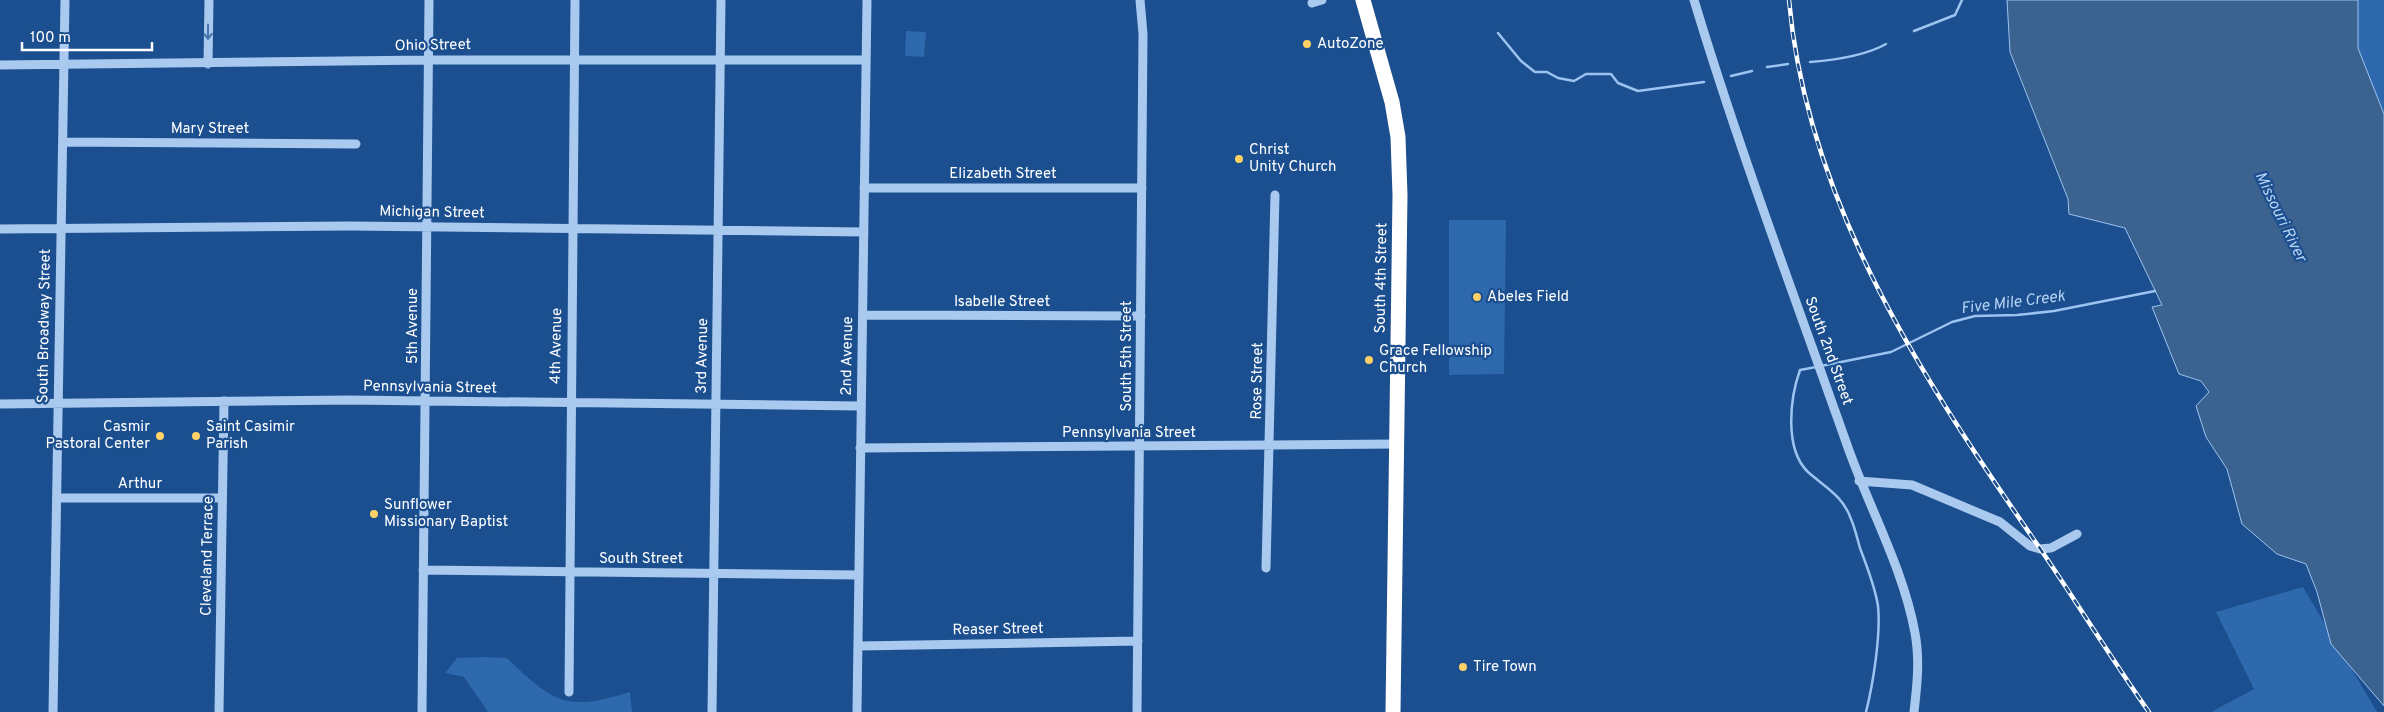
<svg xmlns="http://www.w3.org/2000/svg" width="2384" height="712" font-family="Overpass,sans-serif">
<rect width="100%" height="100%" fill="#1b4f8f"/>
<path fill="#2e69ad" d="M2358,0H2384V114L2358,48Z
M906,31L926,32L924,57L905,56Z
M1449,220H1506L1504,374L1449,375Z
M2303,587L2377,712H2211L2254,689L2216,612Z
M482,657L507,658C554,703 566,712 630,692L632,712H488L464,677L445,673L457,658Z"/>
<path fill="#3c6290" stroke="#9cc4f0" d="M2007,0H2358V48L2384,114V706L2331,644L2317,592L2306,564L2277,554L2242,524L2227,469L2206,437L2196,406L2209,392L2201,381L2179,374L2152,307L2162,305L2125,228L2069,214L2068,199L2010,52Z"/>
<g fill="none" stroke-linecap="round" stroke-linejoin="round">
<path stroke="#9cc4f0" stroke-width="2.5" d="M1914,31L1955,15L1962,0
M1498,33L1521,61L1535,72H1547L1558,78L1574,81L1586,74H1611L1618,83L1638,91L1704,82
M1810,62C1835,60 1865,56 1886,44
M1767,67L1788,64
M1731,76L1752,71
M1821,366L1891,352L1952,322L1975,316L2017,315L2054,311L2155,291
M1816,367L1800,370C1790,398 1784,449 1808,472C1825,487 1843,496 1851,519C1855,528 1857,538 1860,548C1867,567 1875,586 1878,606C1881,635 1873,684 1866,712"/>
<path stroke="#a9c9ee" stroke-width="9" d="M1694,0C1739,149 1794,295 1846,442C1868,506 1903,567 1915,633C1920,660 1917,686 1914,712
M1312,3L1322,0
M208,64L209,0
M0,65L428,60H866
M63,142L356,144
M864,188H1142
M0,229L350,226L864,232
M863,315L1141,316
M0,404L349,400L860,406
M860,448L1397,444
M1859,481L1912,485L2000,522L2030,546L2040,549L2051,548L2077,534
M58,498H222
M1266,568L1275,195
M423,570L859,575
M859,646L1138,641
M569,692L575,0
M53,712L65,0
M219,712L224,401
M422,712L429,0
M712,712L721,0
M857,712L867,0
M1137,712L1143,34L1140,0"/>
<path stroke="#fff" stroke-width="15" d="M1363,0L1392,102L1398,137L1400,195L1393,712"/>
<defs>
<path id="rail" d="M1789,0C1807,205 1925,382 2039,547C2076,601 2111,658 2149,712"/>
</defs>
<use href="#rail" stroke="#fff" stroke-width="4.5"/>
<use href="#rail" stroke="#1b4f8f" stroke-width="2.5" stroke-dasharray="8" stroke-linecap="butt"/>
</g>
<defs><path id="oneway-shaft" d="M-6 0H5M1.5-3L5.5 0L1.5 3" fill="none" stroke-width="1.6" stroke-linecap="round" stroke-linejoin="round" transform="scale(1.25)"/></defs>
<use stroke="#4674ac" href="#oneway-shaft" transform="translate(208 32) rotate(90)"/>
<g fill="#ffd166" stroke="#1b4f8f" stroke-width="2">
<circle cx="1307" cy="44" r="5"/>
<circle cx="1239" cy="159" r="5"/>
<circle cx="1477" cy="297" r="5"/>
<circle cx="1369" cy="360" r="5"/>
<circle cx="160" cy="436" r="5"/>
<circle cx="196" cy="436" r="5"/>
<circle cx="374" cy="514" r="5"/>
<circle cx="1463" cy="667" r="5"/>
</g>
<g text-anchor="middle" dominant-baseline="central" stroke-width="4.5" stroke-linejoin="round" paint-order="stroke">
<g font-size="15" fill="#fff" stroke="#1b4f8f" text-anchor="start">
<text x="1317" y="44">AutoZone</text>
<text x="1249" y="150">Christ<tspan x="1249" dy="17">Unity Church</tspan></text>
<text x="1487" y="297">Abeles Field</text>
<text x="1379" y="351">Grace Fellowship<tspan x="1379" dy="17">Church</tspan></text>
<text x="150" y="427" text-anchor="end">Casmir<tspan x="150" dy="17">Pastoral Center</tspan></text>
<text x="206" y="427">Saint Casimir<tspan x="206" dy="17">Parish</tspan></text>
<text x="384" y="505">Sunflower<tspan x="384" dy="17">Missionary Baptist</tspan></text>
<text x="1473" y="667">Tire Town</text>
</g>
<g font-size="15" fill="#fff" stroke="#1b4f8f">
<text transform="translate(433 46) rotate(-1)">Ohio Street</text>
<text x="210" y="129">Mary Street</text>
<text x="1003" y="174">Elizabeth Street</text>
<text transform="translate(432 213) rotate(1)">Michigan Street</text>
<text transform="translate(1382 278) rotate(-89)">South 4th Street</text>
<text x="1002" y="302">Isabelle Street</text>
<text transform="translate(45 326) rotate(-89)">South Broadway Street</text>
<text transform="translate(413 326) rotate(-90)">5th Avenue</text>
<text transform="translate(557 346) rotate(-89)">4th Avenue</text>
<text transform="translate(1828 351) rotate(70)">South 2nd Street</text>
<text transform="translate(703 356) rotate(-89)">3rd Avenue</text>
<text transform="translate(848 356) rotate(-89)">2nd Avenue</text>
<text transform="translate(1127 356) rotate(-90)">South 5th Street</text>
<text transform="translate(1258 381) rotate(-89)">Rose Street</text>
<text transform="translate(430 388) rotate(1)">Pennsylvania Street</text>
<text x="1129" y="433">Pennsylvania Street</text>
<text x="140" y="484">Arthur</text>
<text transform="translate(208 556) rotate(-89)">Cleveland Terrace</text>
<text x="641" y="559">South Street</text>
<text transform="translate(998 630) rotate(-1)">Reaser Street</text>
</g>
<g font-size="16" font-style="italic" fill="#b5d3f5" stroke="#1b4f8f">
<text transform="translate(2280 217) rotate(64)">Missouri River</text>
<text transform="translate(2013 303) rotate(-7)">Five Mile Creek</text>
</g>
</g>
<path d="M22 42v8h130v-8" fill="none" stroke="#ffffff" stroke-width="2.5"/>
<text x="30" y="42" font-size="15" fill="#ffffff" stroke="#1b4f8f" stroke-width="4" paint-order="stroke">100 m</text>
</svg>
